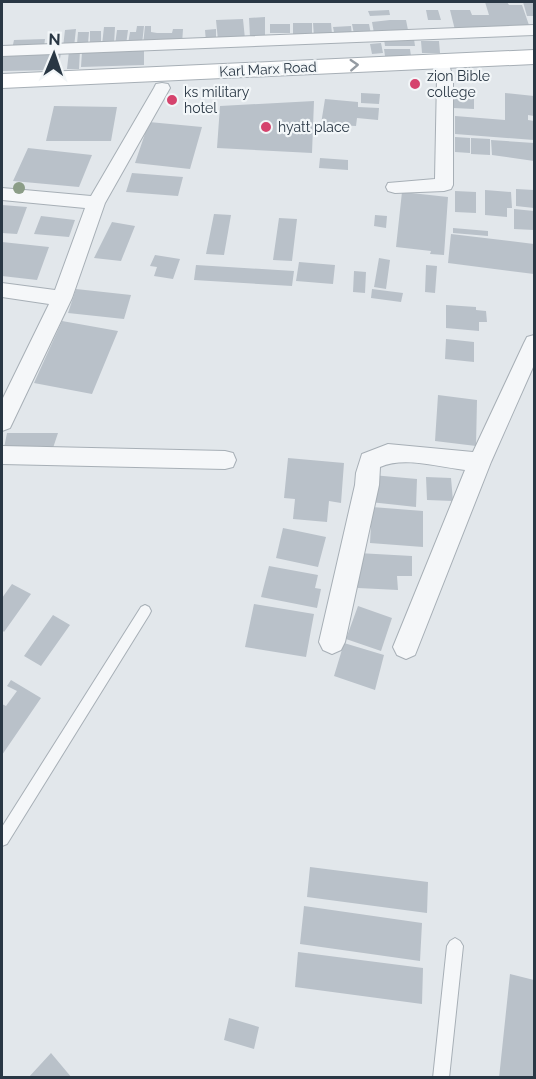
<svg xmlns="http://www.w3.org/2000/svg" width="536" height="1079" font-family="Raleway,sans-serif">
<rect width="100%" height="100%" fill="#e2e7eb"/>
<path fill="#b9c1c9" d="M485,2H507L509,5H522L530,28L455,30L450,10H470L472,15H489Z
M523,2H534V16H527Z
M389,10L390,15L370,16L368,11Z
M426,10H438L441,20H428Z
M265,17V37H250L249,18Z
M243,19L245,39L218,40L216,20Z
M390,20H406L409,35L374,33L372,22Z
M293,23H312V37H293Z
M313,23H331L332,34L314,37Z
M270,24H290V33H270Z
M352,24H369L371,34H354Z
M137,26H144L142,44H128L130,32H136Z
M145,26H151V32L157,33H172L173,29H183L182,44L143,45Z
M351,26L352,36L335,37L333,27Z
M104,27H115L114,45H102Z
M76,29L74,47H63L65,30Z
M216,29V42H206L205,30Z
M117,30H128L126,45H115Z
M90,31H101V46H90Z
M78,32H89L88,43L77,44Z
M61,34V47L49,48V35Z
M45,39L44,47L12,49L14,40Z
M384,39H414L415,46H385Z
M421,41H439L440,53H422Z
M381,43L383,53L372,54L370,44Z
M384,49H410L411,56H385Z
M80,50L79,69H67L69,51Z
M144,50V65L81,67L82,52Z
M61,53L58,70L2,71V54Z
M361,93L380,94L379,104L361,103Z
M505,93L534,96V116L528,115V120L534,121V140L455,134V116L505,120Z
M453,95L474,96V109L453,108Z
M325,99L358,102V107L379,108L378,120L357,118L356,126L321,124Z
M314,101L312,153L217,148L220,106Z
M54,106L117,107L111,141H46Z
M149,122L202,127L190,169L135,163Z
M455,137L470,138V153L455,152Z
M471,138L490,139V155L471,154Z
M491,140L534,143V161L492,155Z
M28,148L92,155L79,187L13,181Z
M320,158L348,160V170L319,168Z
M132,173L183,177L178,196L126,192Z
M516,189L534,190V208L516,206Z
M485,190L511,192L512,208H507V217L485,215Z
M455,191L476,192V213L455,212Z
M402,192L448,197L444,255L430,254L431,251L396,247Z
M2,205L27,207L17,234L2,233Z
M514,209L534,211V230L514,229Z
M214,214L231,215L224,255L206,254Z
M375,215L387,216L386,228L374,226Z
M41,216L75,220L69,237L34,234Z
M279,218L297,219L292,261L273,260Z
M112,222L135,226L121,261L94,258Z
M453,228L488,231V236L453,233Z
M451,234L534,244V274L448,263Z
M2,242L49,247L37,280L2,276Z
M155,255L180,259L173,279L154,276L157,267L150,266Z
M379,258L390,260L386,289L374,287Z
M299,262L335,265L333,284L296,281Z
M196,265L294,271L292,286L194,280Z
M426,265L437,266L435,293L425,292Z
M354,271L366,272L365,293L353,292Z
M76,289L131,295L124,319L68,313Z
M372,289L403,293L401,302L371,298Z
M446,305L476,307V310L486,311L487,322H479V331L446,328Z
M62,321L118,331L92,394L34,383Z
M446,339L474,342V362L445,359Z
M438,395L477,400L476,446L435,441Z
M7,433H58L52,451L4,448Z
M288,458L344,463L341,503L329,501L327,522L293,519L295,499L284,498Z
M372,475L417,479L416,507L370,502Z
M426,477L451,478L453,501L427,500Z
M372,507L423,511V547L370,543Z
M283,528L326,537L318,567L276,558Z
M358,553L412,556V576H397L398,590L358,588Z
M269,566L318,575L315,588L321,589L317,608L261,597Z
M12,584L31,594L4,632L2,630V598Z
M254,604L314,614L306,657L245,647Z
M358,606L392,618L381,651L346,639Z
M53,615L70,625L41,666L24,656Z
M344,643L384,655L375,690L334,676Z
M11,680L41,698L2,755V704L6,706L17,691L7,686Z
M310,867L428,882L427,913L307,897Z
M304,906L422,923L420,961L300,944Z
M298,952L423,968L422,1004L295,987Z
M510,974L534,980V1078H499Z
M229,1018L259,1027L254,1049L224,1040Z
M51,1053L72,1078H28Z"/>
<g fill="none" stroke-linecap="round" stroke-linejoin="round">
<defs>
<path id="service" d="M145,605L149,607L151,611L149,615L7,844L2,846V827L141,607Z
M455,938L460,941L463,946L449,1078H433L447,946L450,941Z"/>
<path id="minor" d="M534,25V35L2,56V46Z
M440,56L448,61L453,78V185L451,189L444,191L395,193L388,191L386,187L388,183L435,179L437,78L432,61Z
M162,83L168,84L170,88L105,203L72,298L10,428L2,431V400L49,304L2,297V283L55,290L85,208L2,200V188L91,196L154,88L156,84Z
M534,335V365L491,462L415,655L406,659L397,655L393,647L465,470C439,467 404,456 380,467L379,485L345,642L341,650L332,654L323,650L319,642L355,485L356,473L362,454L388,444L473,452L524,343L527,337Z
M2,446L225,451L233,453L236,460L233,467L225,469L2,464Z"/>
<path id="secondary" d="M534,50V64L2,88V74Z"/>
</defs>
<use href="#service" stroke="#a7afb6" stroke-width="2"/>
<use href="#minor" stroke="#a7afb6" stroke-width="2"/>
<use href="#secondary" stroke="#a7afb6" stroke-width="2"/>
<use href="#service" fill="#f5f7f9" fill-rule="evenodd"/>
<use href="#minor" fill="#f5f7f9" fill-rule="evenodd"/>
<use href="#secondary" fill="#fff" fill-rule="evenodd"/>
</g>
<circle fill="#8b9d87" cx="19" cy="188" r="6"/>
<defs><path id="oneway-chevron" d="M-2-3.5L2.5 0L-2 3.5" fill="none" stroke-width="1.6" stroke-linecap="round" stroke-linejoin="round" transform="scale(1.5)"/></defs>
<use stroke="#949ba2" href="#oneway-chevron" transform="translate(354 65) rotate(-3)"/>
<g fill="#d5436d" stroke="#f2f6f8" stroke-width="2">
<circle cx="415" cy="84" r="6"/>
<circle cx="172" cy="100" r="6"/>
<circle cx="266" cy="127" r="6"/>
</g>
<g text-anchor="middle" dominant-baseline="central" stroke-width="4.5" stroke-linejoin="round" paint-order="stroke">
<g font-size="14" fill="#293744" stroke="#f2f6f8">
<text transform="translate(268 69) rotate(-3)">Karl Marx Road</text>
</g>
<g font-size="14" fill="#293744" stroke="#f2f6f8" text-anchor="start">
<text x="427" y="76">zion Bible<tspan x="427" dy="16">college</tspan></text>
<text x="184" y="92">ks military<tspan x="184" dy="16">hotel</tspan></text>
<text x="278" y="127">hyatt place</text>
</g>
</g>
<rect width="536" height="1079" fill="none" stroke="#293744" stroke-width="6"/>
<g transform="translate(54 54) rotate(2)" stroke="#f2f6f8" stroke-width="4.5" paint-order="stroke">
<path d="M0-4.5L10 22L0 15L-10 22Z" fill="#293744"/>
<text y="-9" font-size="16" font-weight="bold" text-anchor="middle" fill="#293744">N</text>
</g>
</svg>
